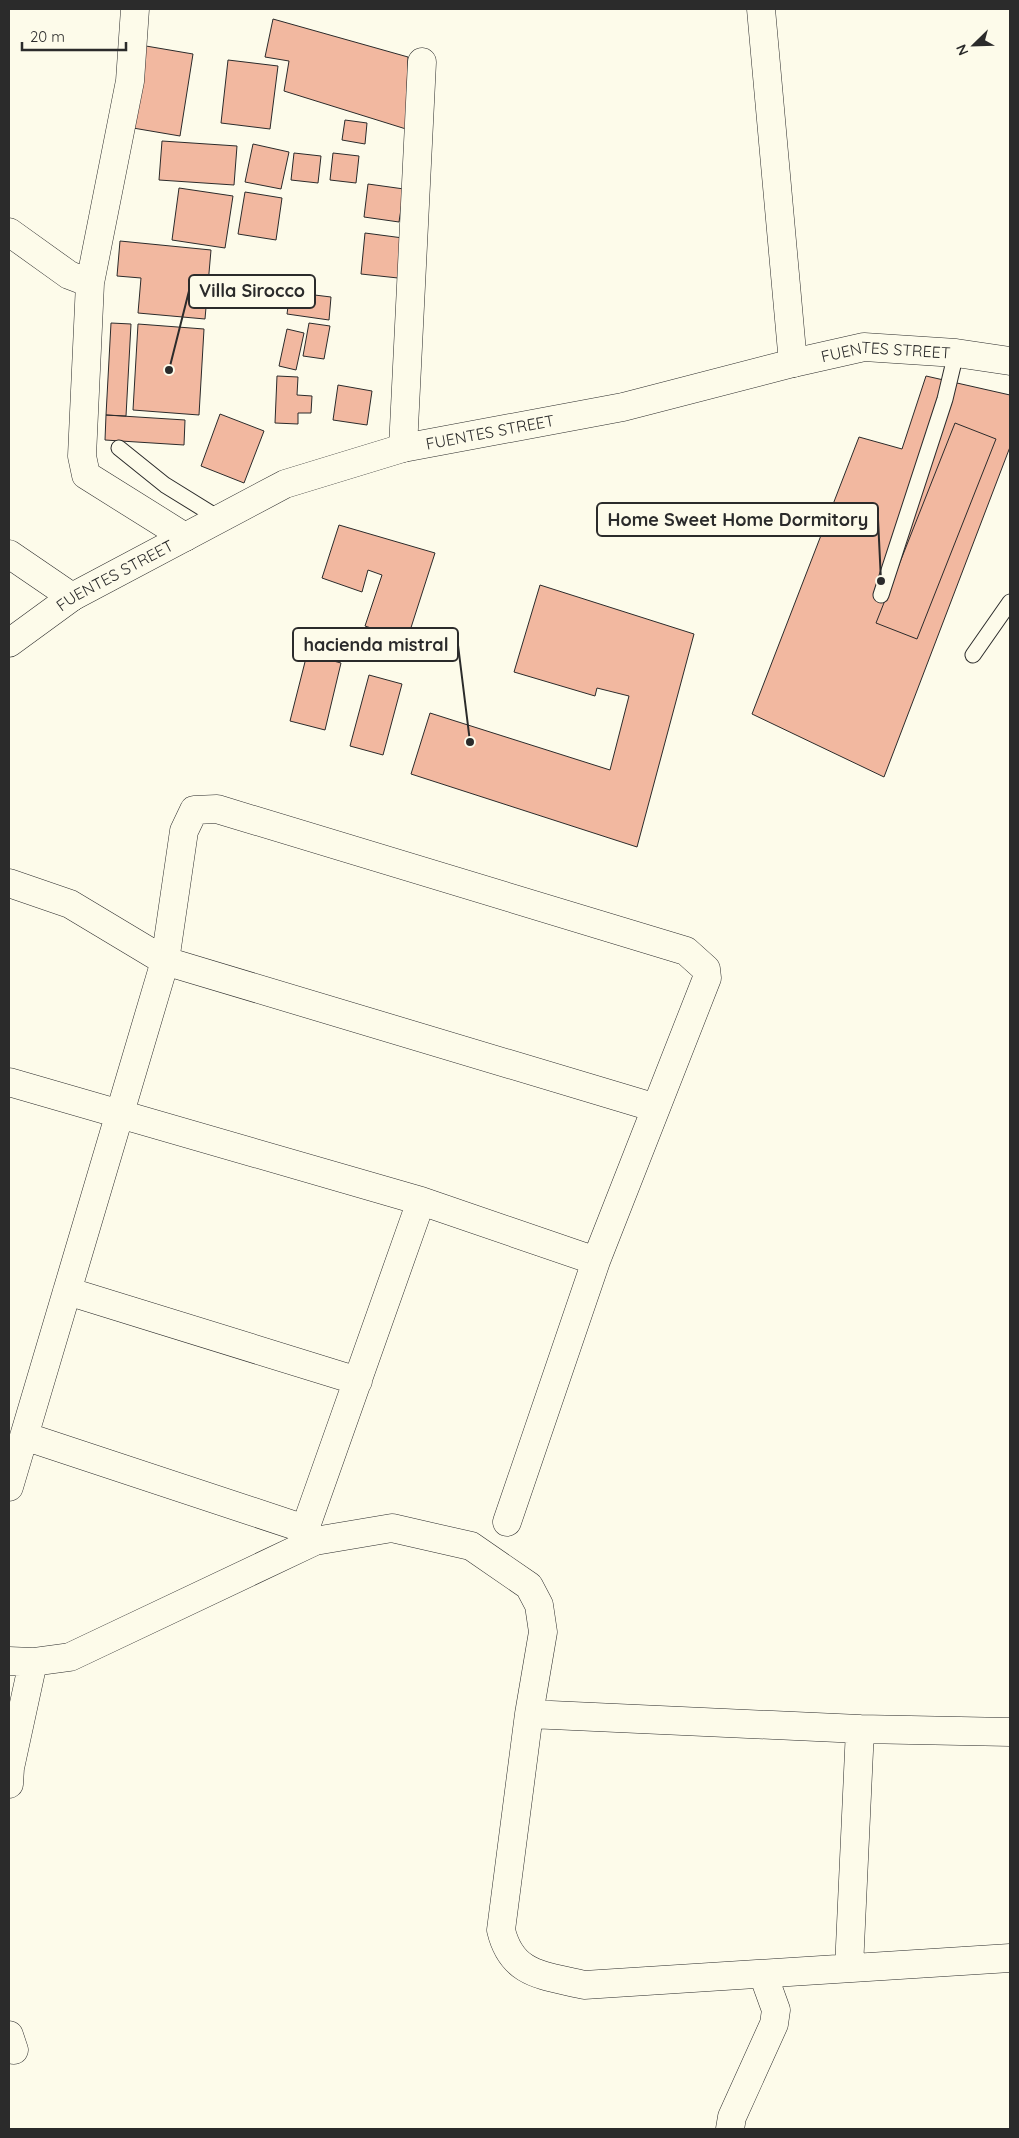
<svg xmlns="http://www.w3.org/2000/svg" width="1019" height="2138" font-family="Quicksand,sans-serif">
<rect width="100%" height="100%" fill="#fdfbea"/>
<path fill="#f2b8a0" stroke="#2b2b2b" d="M273,19L408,57L406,129L284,91L289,61L265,57Z
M146,46L193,54L180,136L133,128Z
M228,60L278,66L270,129L221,123Z
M345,120L367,123L365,144L342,140Z
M162,141L237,146L234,185L159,180Z
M253,144L289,152L281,189L245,182Z
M294,153L321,156L318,183L291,180Z
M333,153L359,156L356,183L330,180Z
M368,184L404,189L399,222L364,217Z
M179,188L233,196L225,248L172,240Z
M245,192L282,198L276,240L238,234Z
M365,233L403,238L398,278L361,274Z
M120,241L211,250L205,319L138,313L141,278L117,276Z
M290,292L331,297L329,320L287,314Z
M111,323L131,324L126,416L106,415Z
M309,323L330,326L324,359L303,356Z
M138,324L204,329L199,415L133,410Z
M287,329L304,333L296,370L279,366Z
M277,376L298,377L297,395L312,396L311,413H298V424L275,423Z
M926,376L1010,395V447L884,777L752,714L859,437L902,449Z
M338,385L372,391L367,425L333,420Z
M220,414L264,431L244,483L201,466Z
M106,415L185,420L184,445L105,440Z
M955,423L996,439L917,639L876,623Z
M339,525L435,553L407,640L365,626L382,575L368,570L362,592L322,578Z
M540,585L694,634L637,847L411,774L430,713L610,770L629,696L597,688L595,696L514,672Z
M307,654L341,663L325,730L290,721Z
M369,675L402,684L383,755L350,746Z"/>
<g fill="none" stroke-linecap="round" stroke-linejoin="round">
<defs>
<path id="service" d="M119,448L165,485L220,519
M881,595L945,399L956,353
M973,655L1010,602"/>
<path id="minor" d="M135,9L130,81L90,283L82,456L86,475L185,537
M761,9L793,363
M9,232L69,275L90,283
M403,448L422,62
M9,554L72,597
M9,883L70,904L165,961L656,1108
M9,1082L421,1201L596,1261
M67,1291L358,1381
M24,1436L305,1529L421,1201
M9,1487L165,961L184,831L194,810L217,809L686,951L706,969L707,978L596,1261L507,1522
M9,1661L33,1662L70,1657L315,1541L392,1528L471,1546L529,1586L539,1605L543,1632L529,1714L501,1930C512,1976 544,1975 584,1985L1010,1958
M529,1714L860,1729L1010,1732
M9,1784L10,1768L33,1662
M849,1968L860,1729
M9,2035L14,2050
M730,2129L732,2117L774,2024L776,2010L763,1974"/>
<g id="tertiary">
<path id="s1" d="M9,643L72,597L285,484L403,448L623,407L793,363L864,347L956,353L1010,361"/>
</g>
</defs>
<use href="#service" stroke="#2b2b2b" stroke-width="17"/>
<use href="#minor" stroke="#2b2b2b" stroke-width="29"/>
<use href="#tertiary" stroke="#2b2b2b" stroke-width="29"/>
<use href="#service" stroke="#fdfbea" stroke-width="15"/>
<use href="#minor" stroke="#fdfbea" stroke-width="28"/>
<use href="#tertiary" stroke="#fdfbea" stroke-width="28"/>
</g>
<g text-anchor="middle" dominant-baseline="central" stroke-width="4" stroke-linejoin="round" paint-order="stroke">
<g font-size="16" fill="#2b2b2b" stroke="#fdfbea">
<text stroke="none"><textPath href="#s1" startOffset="936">FUENTES STREET</textPath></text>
<text stroke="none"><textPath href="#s1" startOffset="531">FUENTES STREET</textPath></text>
<text stroke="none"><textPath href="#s1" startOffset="126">FUENTES STREET</textPath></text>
</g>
</g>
<path fill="none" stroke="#2b2b2b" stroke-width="2" d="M169 370L189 291M881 581L878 519M470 742L458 645"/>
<g fill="#2b2b2b" stroke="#fdfbea" stroke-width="2">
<circle cx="169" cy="370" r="5"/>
<circle cx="881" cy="581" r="5"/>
<circle cx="470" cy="742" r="5"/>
</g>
<g fill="#fdfbea" stroke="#2b2b2b" stroke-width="2">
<rect x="189" y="275" width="126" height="33" rx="5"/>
<rect x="597" y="503" width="281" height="33" rx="5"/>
<rect x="293" y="628" width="165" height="33" rx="5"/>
</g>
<g font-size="18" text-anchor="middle" font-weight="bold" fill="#2b2b2b">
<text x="252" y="297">Villa Sirocco</text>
<text x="738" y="526">Home Sweet Home Dormitory</text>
<text x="376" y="651">hacienda mistral</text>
</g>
<rect width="1019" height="2138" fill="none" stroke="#2b2b2b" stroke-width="20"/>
<g transform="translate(974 45) rotate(247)" stroke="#fdfbea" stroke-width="4" paint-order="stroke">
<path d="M0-4L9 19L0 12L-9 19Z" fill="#2b2b2b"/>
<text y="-8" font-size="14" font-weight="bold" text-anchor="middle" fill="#2b2b2b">N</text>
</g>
<path d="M22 42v8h104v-8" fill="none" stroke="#2b2b2b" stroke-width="2.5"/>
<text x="30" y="42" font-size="15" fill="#2b2b2b" stroke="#fdfbea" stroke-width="4" paint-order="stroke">20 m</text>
</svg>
